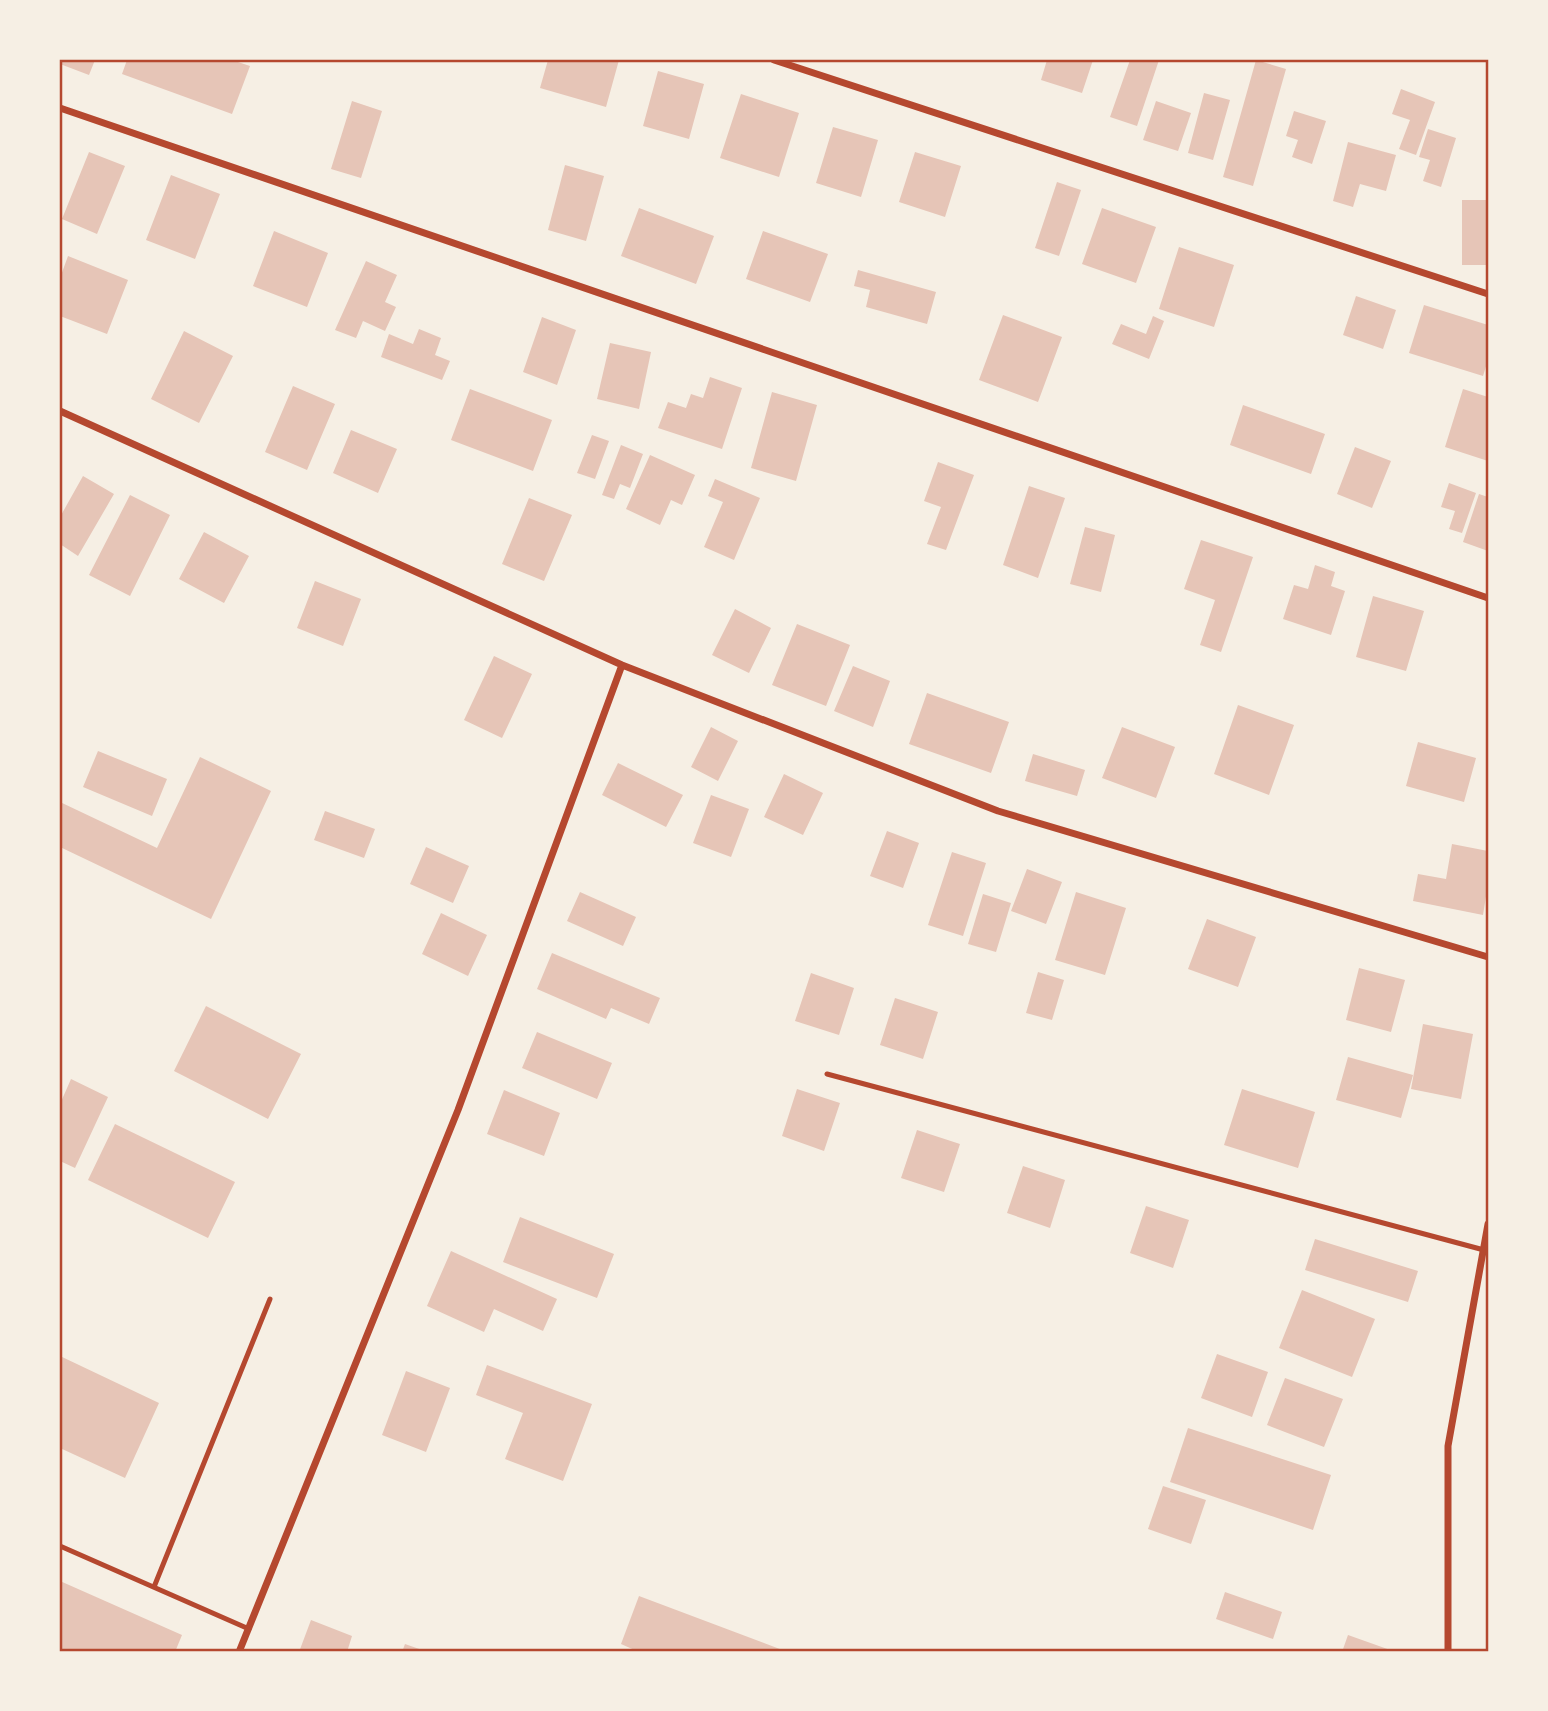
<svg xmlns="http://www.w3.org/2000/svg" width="1548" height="1711" font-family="Barlow,sans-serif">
<rect width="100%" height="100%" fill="#f6efe4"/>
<path fill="#e6c5b7" d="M60,60H95L89,75L60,64Z
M127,60H232L250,66L232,114L122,74Z
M548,60H619L606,107L540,88Z
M1047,60H1093L1082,93L1041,80Z
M1130,60H1159L1137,126L1110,117Z
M1256,60L1286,69L1253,186L1223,177Z
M658,71L704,84L689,139L643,126Z
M1401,89L1435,102L1416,155L1399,149L1410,120L1392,114Z
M1204,93L1230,100L1213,160L1188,153Z
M741,94L799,113L779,177L720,158Z
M352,101L382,111L361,178L331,169Z
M1156,101L1191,113L1178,151L1143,140Z
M1294,111L1326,121L1312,164L1292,157L1298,140L1286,136Z
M833,127L878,140L861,197L816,183Z
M1428,129L1456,138L1441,187L1423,181L1430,160L1419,157Z
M1348,142L1396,155L1386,191L1360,184L1353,207L1333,201Z
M89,152L125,166L97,234L62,219Z
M915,152L961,166L945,217L899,202Z
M565,165L604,176L586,241L548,230Z
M171,175L220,194L195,259L146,240Z
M1057,182L1081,190L1059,256L1035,248Z
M1462,200H1488V265H1462Z
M639,208L714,236L696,284L621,256Z
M1102,208L1156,227L1136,283L1082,264Z
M274,231L328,253L307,307L253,286Z
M763,231L828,254L810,302L746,279Z
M1179,247L1234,265L1214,327L1159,309Z
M68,256L128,280L107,334L60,316V278Z
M366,261L397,275L385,302L396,307L385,331L363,321L356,338L335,330Z
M858,270L936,292L927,324L866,307L870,290L854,286Z
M1356,296L1396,310L1383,349L1343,335Z
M1424,305L1488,325V360L1483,376L1409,353Z
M1003,315L1062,337L1038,402L979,380Z
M1153,316L1164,321L1149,359L1112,344L1121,324L1146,334Z
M542,317L576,330L557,385L523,372Z
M419,329L441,338L435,355L450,361L442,380L381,357L389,334L413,344Z
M184,331L233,356L199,423L151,399Z
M610,343L651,352L639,409L597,399Z
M710,377L742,388L722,449L658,428L668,402L686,408L691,394L703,398Z
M293,386L335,404L307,470L265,452Z
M470,389L552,420L533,471L451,440Z
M1463,389L1488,397V461L1445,447Z
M772,392L817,405L796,481L751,468Z
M1243,405L1325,434L1311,474L1230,445Z
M351,430L397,449L378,493L333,473Z
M592,435L609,441L595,479L577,473Z
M621,445L643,454L630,488L620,484L614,499L602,495Z
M1355,447L1391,461L1372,508L1337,494Z
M650,455L695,475L682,505L671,500L660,525L626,509Z
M938,462L974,475L946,550L927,544L941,507L924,501Z
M83,476L114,494L78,556L60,544V517Z
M715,479L760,498L734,560L704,547L723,502L708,496Z
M1449,483L1476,493L1462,533L1449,529L1455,511L1441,507Z
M1029,486L1065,498L1038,578L1003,565Z
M1479,494L1488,497V551L1463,542Z
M130,495L170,515L130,596L89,575Z
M529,498L572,515L544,581L502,564Z
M1085,527L1115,535L1101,592L1070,584Z
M204,532L249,556L224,603L179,579Z
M1201,540L1253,557L1221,652L1200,645L1215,600L1184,589Z
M1315,565L1335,572L1331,586L1345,591L1331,635L1283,619L1294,585L1308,589Z
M315,581L361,599L343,646L297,628Z
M1373,596L1424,611L1406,671L1356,657Z
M735,609L771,628L749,673L712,655Z
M797,624L850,645L826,706L772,685Z
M494,656L532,674L502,738L464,720Z
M853,666L890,681L873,727L834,711Z
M927,693L1009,722L991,773L909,744Z
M1238,705L1294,725L1269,795L1214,774Z
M711,727L738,741L718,781L691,767Z
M1122,727L1175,747L1156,798L1102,778Z
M1418,742L1476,758L1464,802L1406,786Z
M98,751L167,779L152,816L83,787Z
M1033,754L1085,770L1077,796L1025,781Z
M200,757L271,791L211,919L60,847V802L157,848Z
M618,763L683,795L666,827L602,795Z
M784,774L823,793L803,835L764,817Z
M711,795L749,809L731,857L693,843Z
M325,811L375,829L364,858L314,840Z
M887,831L919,843L903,888L870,876Z
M1452,844L1488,851V884L1483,915L1413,901L1418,874L1446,879Z
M426,847L469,866L453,903L410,884Z
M952,852L986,863L963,936L928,925Z
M1027,869L1062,882L1046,924L1011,911Z
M580,892L636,917L623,946L567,921Z
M1076,892L1126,908L1105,975L1055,960Z
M983,894L1011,903L996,952L968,944Z
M441,913L487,935L468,976L422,954Z
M1207,919L1256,937L1238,987L1188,969Z
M552,953L660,998L649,1024L611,1008L606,1019L537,989Z
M1359,968L1405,980L1391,1032L1346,1020Z
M1038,972L1064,980L1052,1020L1026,1013Z
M811,973L854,988L839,1035L795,1021Z
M895,998L938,1012L923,1059L880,1045Z
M206,1006L301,1054L268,1119L174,1071Z
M1423,1024L1473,1034L1461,1099L1411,1089Z
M537,1032L612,1063L597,1099L522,1068Z
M1348,1057L1413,1075L1401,1118L1336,1100Z
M71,1079L108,1097L75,1168L60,1161V1104Z
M797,1089L840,1103L824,1151L782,1136Z
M1242,1089L1315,1112L1298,1168L1224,1145Z
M504,1090L560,1113L544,1156L487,1134Z
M115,1124L235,1182L208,1238L88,1180Z
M917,1130L960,1144L944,1192L901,1178Z
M1023,1166L1065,1180L1050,1228L1007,1213Z
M1146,1206L1189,1220L1173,1268L1130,1253Z
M520,1217L614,1254L597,1298L503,1262Z
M1315,1239L1418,1271L1408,1302L1305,1270Z
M451,1251L557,1299L543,1331L494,1309L484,1332L427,1306Z
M1302,1290L1375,1319L1352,1377L1279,1348Z
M1217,1354L1268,1372L1252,1417L1201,1398Z
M60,1356L159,1403L125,1478L60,1448Z
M487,1365L592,1404L563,1481L505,1459L523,1413L476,1395Z
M406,1371L450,1388L426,1452L382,1435Z
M1285,1378L1343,1399L1324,1447L1267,1425Z
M1188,1428L1331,1475L1313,1530L1170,1482Z
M1163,1486L1206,1500L1191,1544L1148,1529Z
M60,1581L182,1635L175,1652H60Z
M1225,1592L1282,1612L1273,1639L1216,1619Z
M639,1596L785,1651V1652H639L621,1644Z
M311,1620L352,1636L347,1652H299Z
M1348,1635L1393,1651V1652H1342Z
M405,1644L425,1651V1652H402Z"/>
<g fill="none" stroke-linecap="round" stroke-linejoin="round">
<path stroke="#b5482f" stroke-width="5" d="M827,1074L1484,1250
M60,1546L249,1629
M154,1587L270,1299"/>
<path stroke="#b5482f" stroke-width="7" d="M774,60L1488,294
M60,108L1488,598
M60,411L622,665L998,811L1488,957
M239,1652L458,1110L622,665
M1448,1652V1446L1488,1224"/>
</g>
<rect width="1548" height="1711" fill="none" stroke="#f6efe4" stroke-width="122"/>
<rect x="61" y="61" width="1426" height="1589" fill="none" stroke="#b5482f" stroke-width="2.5"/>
</svg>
